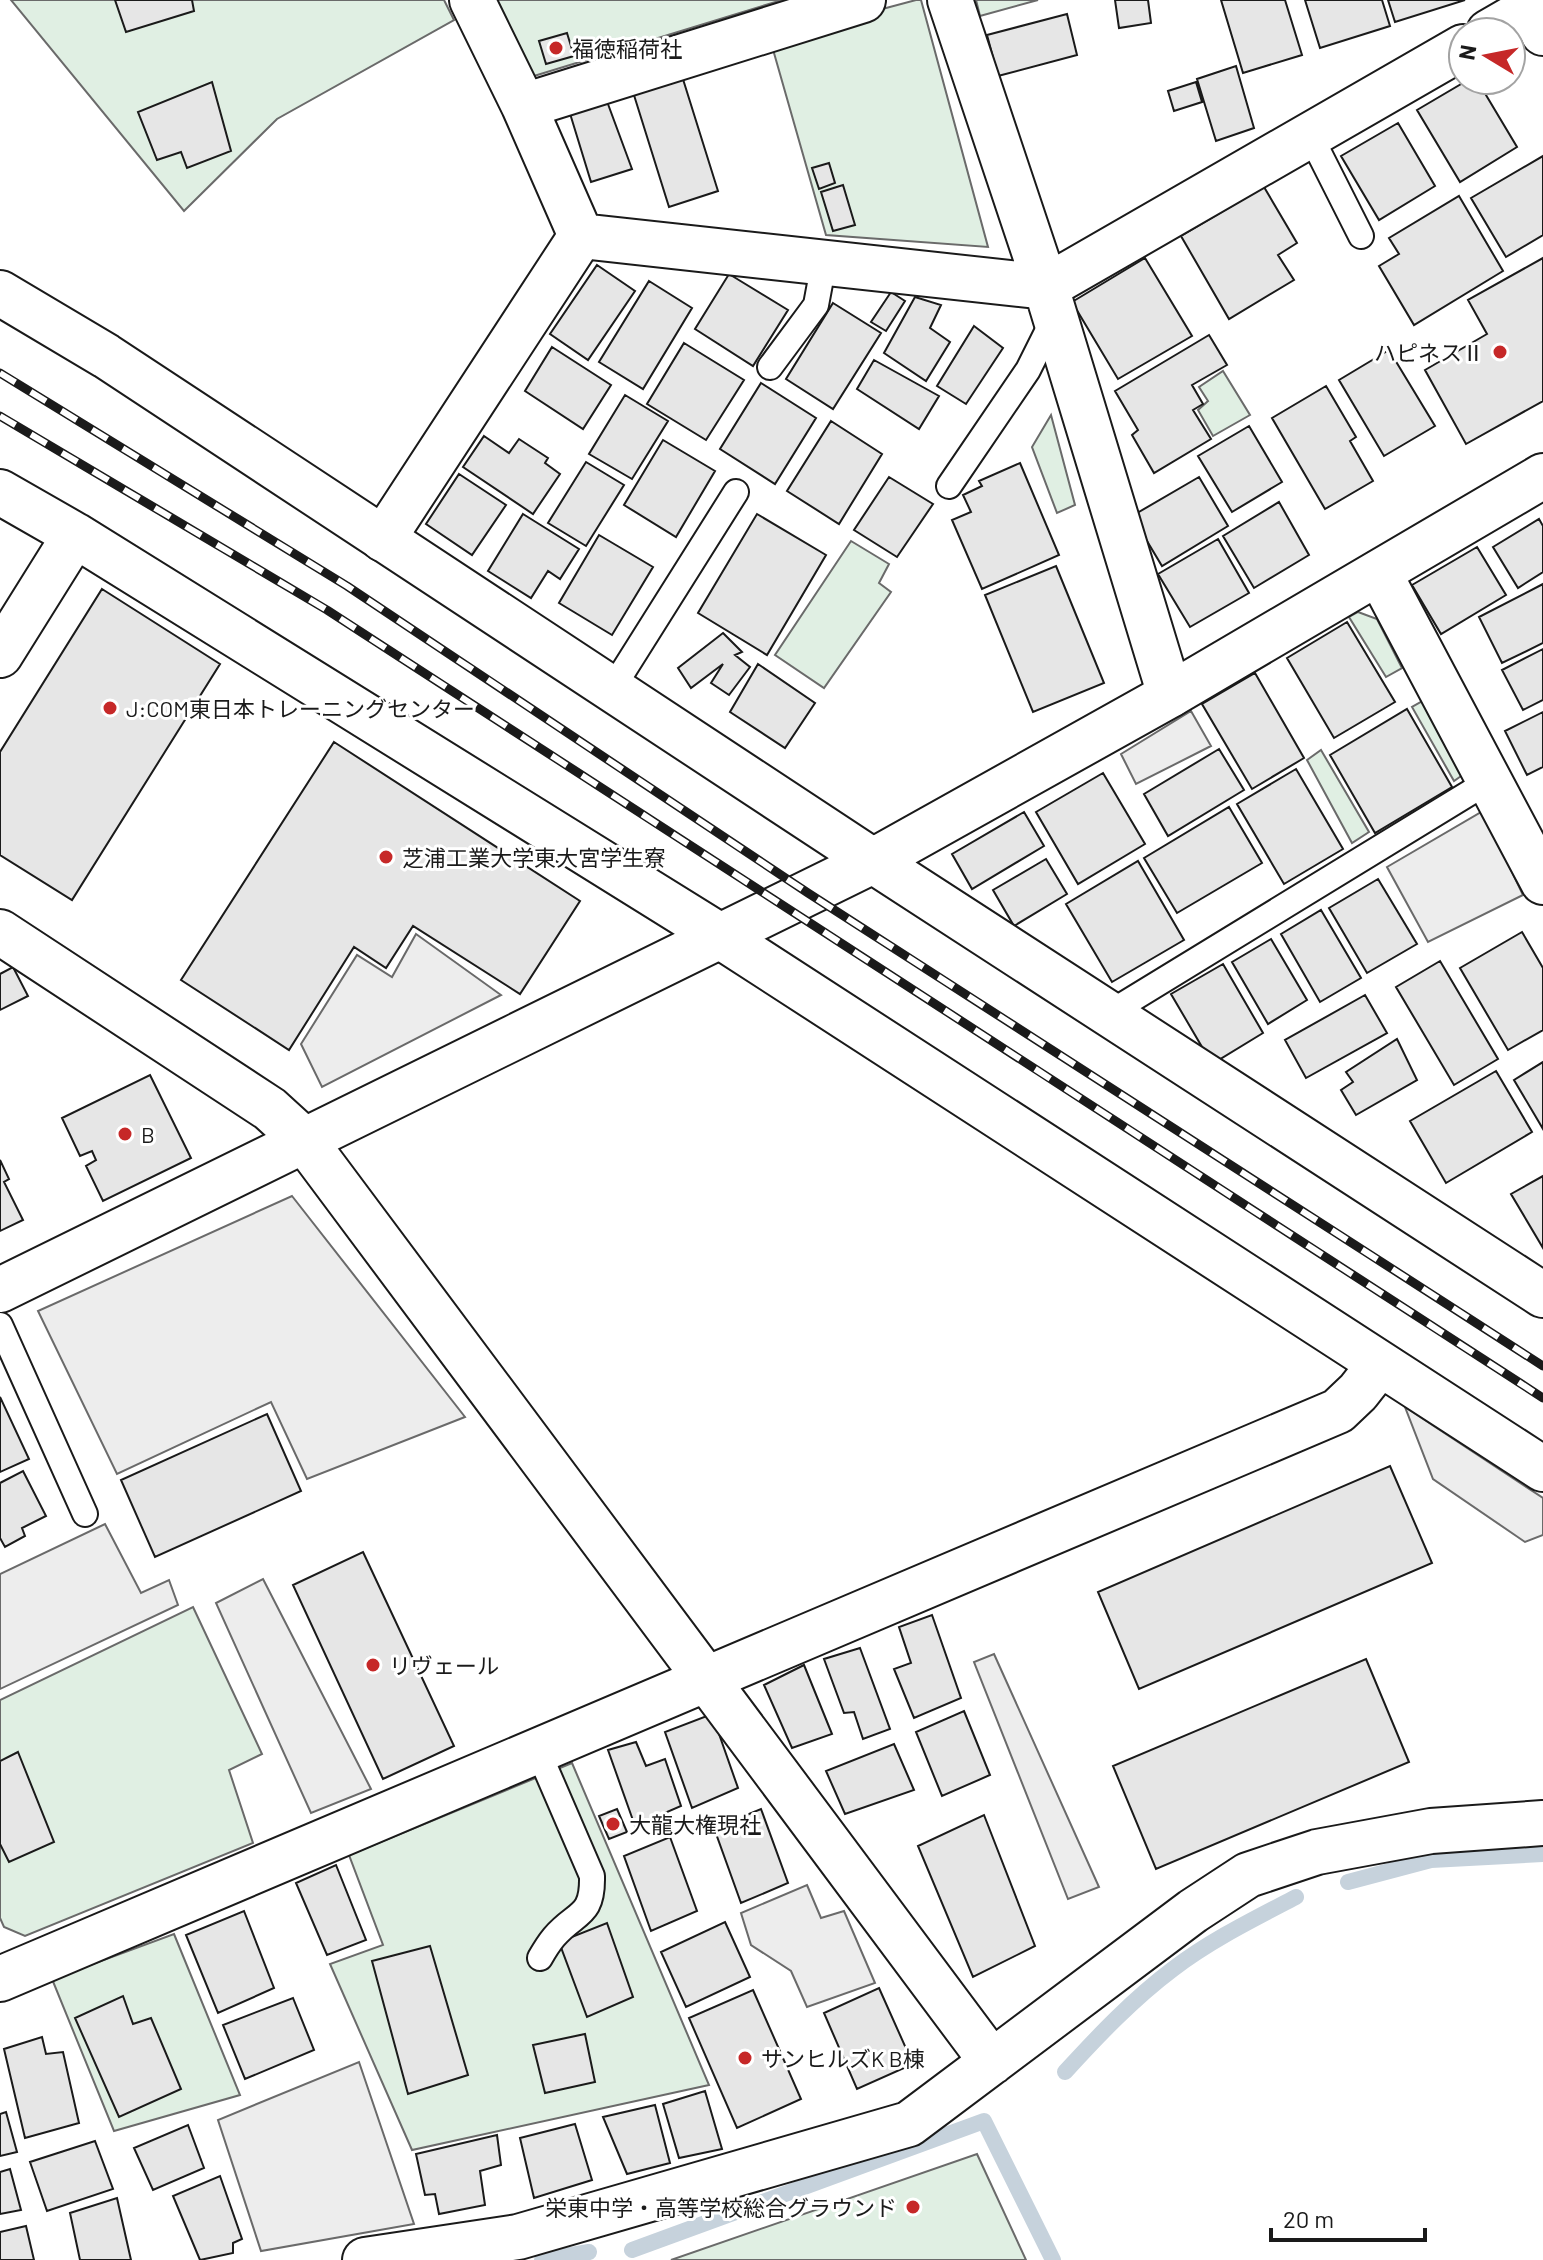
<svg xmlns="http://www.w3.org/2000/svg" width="1543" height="2260" font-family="Barlow,'Noto Sans JP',sans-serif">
<rect width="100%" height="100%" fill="#fff"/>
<path fill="#e0efe3" stroke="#6a6a6a" stroke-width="2" d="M11,0H444L454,20L277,119L184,211Z
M496,0H782L534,76Z
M916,0H921L988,247L826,235L770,39Z
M976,0H1038L980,16Z
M1223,371L1250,415L1213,436L1198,410L1208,401L1199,387Z
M1051,415L1075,505L1057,513L1032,447Z
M851,541L889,564L879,583L891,592L824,688L775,655Z
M1358,612L1377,619L1402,668L1386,677L1349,617Z
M1428,698L1464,774L1454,781L1412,707Z
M1321,750L1369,832L1352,843L1307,760Z
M193,1607L262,1754L229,1770L253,1843L25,1936L4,1927L0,1918V1700Z
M572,1763L709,2085L412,2150L330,1964L383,1945L349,1855Z
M174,1934L240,2095L114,2131L52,1979Z
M977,2154L1026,2260H671Z"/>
<path fill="#ededed" stroke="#6a6a6a" stroke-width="2" d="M1191,711L1211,746L1136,784L1121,754Z
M1483,811L1523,895L1428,942L1387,867Z
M416,934L501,995L322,1087L301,1044L357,955L392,977Z
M292,1196L465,1417L307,1479L271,1402L117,1474L38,1311Z
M1405,1407L1543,1498V1535L1525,1542L1433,1479Z
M105,1524L141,1593L169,1580L178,1605L0,1689V1574Z
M263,1579L371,1789L311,1813L216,1603Z
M994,1654L1099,1887L1068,1899L974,1662Z
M807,1885L821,1918L844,1911L875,1983L807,2007L791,1971L751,1945L741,1913Z
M359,2062L414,2224L261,2251L218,2120Z"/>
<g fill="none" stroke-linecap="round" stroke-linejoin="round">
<path stroke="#c6d2dc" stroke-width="16" d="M1348,1882L1431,1860L1543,1854
M1065,2072C1098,2036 1133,1999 1173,1969C1211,1940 1254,1919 1296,1897
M632,2250L984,2121L1053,2260
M542,2260L589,2252"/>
</g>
<path fill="#e6e6e6" stroke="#1a1a1a" stroke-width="2" d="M115,0H192L194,11L126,32Z
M1115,0H1148L1151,23L1119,28Z
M1221,0H1285L1302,55L1243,73Z
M1305,0H1382L1390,26L1320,48Z
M1388,0H1465L1395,22Z
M1067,14L1077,55L998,76L987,35Z
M567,33L574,56L546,64L539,41Z
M1236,66L1254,128L1216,141L1197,79Z
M682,76L718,191L669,207L633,92Z
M1468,80H1477L1517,147L1460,182L1417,110Z
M212,82L231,151L187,168L181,152L157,160L138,112Z
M1196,82L1202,102L1174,111L1168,91Z
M605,96L632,169L591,182L568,107Z
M1398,123L1435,186L1379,220L1341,156Z
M1543,156V235L1506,257L1471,198Z
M829,163L835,183L819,189L812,168Z
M843,185L855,225L833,231L821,192Z
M1264,187L1297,243L1278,255L1294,280L1229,319L1181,236Z
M1459,196L1503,271L1414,325L1379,266L1399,254L1389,238Z
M1145,258L1192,336L1118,379L1072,302Z
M1543,258V401L1466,444L1425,370L1487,334L1468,300Z
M597,265L635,291L588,360L550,334Z
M729,274L788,310L753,366L695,329Z
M649,281L692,308L643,389L599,362Z
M891,292L905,301L886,331L871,322Z
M915,297L941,305L930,328L950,342L926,381L884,353Z
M833,303L881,333L833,409L786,379Z
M974,326L1003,348L966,404L937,386Z
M1209,335L1227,365L1192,385L1203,404L1193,410L1211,439L1154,473L1132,435L1138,430L1115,391Z
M684,343L744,380L706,440L647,404Z
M552,347L611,385L583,429L525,391Z
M1389,350L1435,426L1384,456L1339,380Z
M874,360L939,396L919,429L857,389Z
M761,383L816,418L775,484L720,449Z
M1326,386L1356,437L1350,441L1373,481L1325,509L1272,418Z
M625,395L668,421L632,479L589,454Z
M831,421L882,454L839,524L787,491Z
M1249,426L1282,482L1232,512L1198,456Z
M484,436L509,453L519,439L548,458L545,463L560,474L533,514L463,467Z
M663,440L715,471L676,537L624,505Z
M586,462L624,485L586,546L548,523Z
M1020,463L1059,555L982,589L952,520L971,512L963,495L982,486L979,481Z
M459,474L506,505L472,555L426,524Z
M889,477L933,504L897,557L854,530Z
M1199,477L1228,526L1162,566L1132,516Z
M1279,502L1309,555L1254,588L1223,536Z
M523,514L579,549L560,579L548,571L531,598L488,571Z
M757,514L826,555L767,655L698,613Z
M1539,519L1543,526V572L1518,588L1493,547Z
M599,535L653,567L612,635L559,603Z
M1218,539L1249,593L1190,627L1158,574Z
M1477,547L1506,595L1441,634L1412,585Z
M1056,566L1104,683L1033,712L985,595Z
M1543,584V643L1502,663L1479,617Z
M102,589L220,664L72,900L0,855V752Z
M1347,622L1395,702L1334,738L1287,658Z
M723,633L742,652L735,655L750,667L729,695L711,683L723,664L691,688L678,668Z
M1543,649V700L1523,710L1502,670Z
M758,664L815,703L785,748L730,712Z
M1255,673L1304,758L1252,789L1202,704Z
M1407,709L1452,787L1375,833L1330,755Z
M1543,712V767L1527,775L1505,731Z
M334,742L580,901L520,994L413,926L386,968L354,947L289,1050L181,980Z
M1219,749L1244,790L1168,836L1144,794Z
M1296,769L1343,849L1284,884L1237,804Z
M1103,773L1145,844L1078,884L1036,812Z
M1229,807L1262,863L1177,913L1144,858Z
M1024,812L1044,846L972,889L952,854Z
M1046,859L1067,894L1014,926L993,890Z
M1138,861L1184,940L1112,982L1066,904Z
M1378,879L1417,944L1367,973L1329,908Z
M1321,910L1361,978L1320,1002L1281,934Z
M1522,932L1543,968V1030L1508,1050L1460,968Z
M1271,939L1307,1000L1268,1024L1232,962Z
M1440,961L1498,1059L1454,1085L1396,987Z
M1223,964L1263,1033L1212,1064L1171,994Z
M13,967L28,996L0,1010V974Z
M1365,995L1387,1033L1306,1078L1285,1040Z
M1397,1039L1417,1080L1356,1115L1341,1090L1353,1082L1346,1072Z
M1543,1062V1129L1514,1080Z
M1496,1071L1532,1132L1446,1183L1410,1121Z
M150,1075L191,1158L103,1201L86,1166L96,1160L92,1151L80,1156L62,1118Z
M0,1160L9,1179L4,1182L23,1220L0,1231Z
M1543,1176V1248L1511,1194Z
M0,1397L29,1459L0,1472Z
M267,1414L301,1491L155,1557L121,1480Z
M1390,1466L1432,1563L1139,1689L1098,1592Z
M23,1471L46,1516L22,1528L25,1536L5,1547L0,1538V1483Z
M363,1552L454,1746L383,1779L293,1585Z
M932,1615L961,1698L914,1718L894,1669L911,1663L899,1627Z
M860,1648L890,1729L863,1739L854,1712L844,1713L824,1659Z
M1366,1659L1409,1762L1156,1869L1113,1766Z
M804,1665L832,1734L792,1748L764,1685Z
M964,1711L990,1775L942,1796L916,1732Z
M712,1714L738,1788L692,1808L665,1732Z
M636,1742L646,1766L665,1759L681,1806L635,1826L608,1750Z
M894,1744L914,1790L845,1814L826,1771Z
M18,1752L54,1842L9,1862L0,1844V1761Z
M617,1809L627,1832L609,1839L599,1816Z
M761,1809L788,1883L741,1903L714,1828Z
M984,1815L1035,1946L973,1977L918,1846Z
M670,1837L697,1911L651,1931L624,1856Z
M336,1865L366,1940L327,1955L296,1883Z
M244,1911L274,1988L218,2013L186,1935Z
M725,1922L750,1977L686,2007L661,1952Z
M607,1923L633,1997L587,2017L559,1942Z
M430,1946L468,2075L408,2094L372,1961Z
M879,1988L913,2064L857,2089L824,2013Z
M753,1990L801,2099L737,2128L689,2018Z
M123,1996L133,2024L151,2018L181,2089L119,2117L75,2018Z
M293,1998L314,2050L245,2079L223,2025Z
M585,2034L595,2082L545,2093L533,2045Z
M42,2037L46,2054L63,2052L79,2123L25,2138L4,2049Z
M705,2091L722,2149L679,2158L663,2104Z
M655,2105L670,2163L627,2174L603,2117Z
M6,2112L17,2152L0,2156V2114Z
M575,2124L592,2180L534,2198L520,2138Z
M188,2125L204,2168L153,2190L134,2148Z
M497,2135L501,2165L480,2171L485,2205L439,2214L435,2194L425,2195L416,2154Z
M95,2141L113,2189L47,2211L30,2162Z
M10,2169L21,2210L0,2214V2172Z
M220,2176L242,2239L233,2243V2253L200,2260L173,2196Z
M117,2198L131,2260H80L70,2213Z
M26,2226L34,2260H0V2232Z"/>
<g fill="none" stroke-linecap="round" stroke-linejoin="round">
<defs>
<path id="lane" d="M1310,135L1361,236
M770,367L816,305L824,262
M949,486L1028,370L1055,316
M612,689L736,492
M1108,1014L1489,781
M0,1325L85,1514
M538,1751L592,1876C593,1918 576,1911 554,1937C549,1943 544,1951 540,1958"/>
<path id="street" d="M950,0L1046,287L1463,47
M1489,32L1543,1
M524,106L863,0
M581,236L1046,287L1170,695
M0,492L75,535L720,936L1543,1469
M383,539L581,236L524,106L472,0
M1379,573L1543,882
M0,655L75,535
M0,932L270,1109L304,1140L992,2062
M0,1979L1338,1411L1358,1392L1380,1364
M365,2260L518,2237L909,2124L1193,1911L1248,1875L1317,1852L1431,1831L1543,1823"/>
<path id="secondary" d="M1529,0L1543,33
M0,293L106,356L873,861L1543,1295
M0,1290L873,861L1170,695L1543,476"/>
</defs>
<use href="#lane" stroke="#1a1a1a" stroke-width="28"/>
<use href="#street" stroke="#1a1a1a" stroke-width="48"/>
<use href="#secondary" stroke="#1a1a1a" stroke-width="48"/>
<use href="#lane" stroke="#fff" stroke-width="24"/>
<use href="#street" stroke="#fff" stroke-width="44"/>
<use href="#secondary" stroke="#fff" stroke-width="44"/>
<defs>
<path id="rail" d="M0,373L347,586L808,893L1543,1366
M0,416L327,610L1543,1398"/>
</defs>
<use href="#rail" stroke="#1a1a1a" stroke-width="9"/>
<use href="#rail" stroke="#fff" stroke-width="6" stroke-dasharray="18" stroke-linecap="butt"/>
</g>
<g fill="#c62828" stroke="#fff" stroke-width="3">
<circle cx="556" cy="48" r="8"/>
<circle cx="1500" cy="352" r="8"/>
<circle cx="110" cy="708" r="8"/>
<circle cx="386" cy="857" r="8"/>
<circle cx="125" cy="1134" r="8"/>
<circle cx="373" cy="1665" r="8"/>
<circle cx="613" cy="1824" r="8"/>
<circle cx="745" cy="2058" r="8"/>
<circle cx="913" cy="2207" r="8"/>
</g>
<g text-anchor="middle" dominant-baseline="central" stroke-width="6" stroke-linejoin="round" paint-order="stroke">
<g font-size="22" fill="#1a1a1a" stroke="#fff" text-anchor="start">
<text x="572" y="48">福徳稲荷社</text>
<text x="1484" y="352" text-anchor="end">ハピネスⅡ</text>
<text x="126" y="708">J:COM東日本トレーニングセンター</text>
<text x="402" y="857">芝浦工業大学東大宮学生寮</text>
<text x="141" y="1134">B</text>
<text x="389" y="1665">リヴェール</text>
<text x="629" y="1824">大龍大権現社</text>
<text x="761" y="2058">サンヒルズK B棟</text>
<text x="897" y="2207" text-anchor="end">栄東中学・高等学校総合グラウンド</text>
</g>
</g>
<g transform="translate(1487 56) rotate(280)"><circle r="38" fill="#ffffff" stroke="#a3a3a3" stroke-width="2"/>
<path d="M0-6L14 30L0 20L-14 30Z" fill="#c62828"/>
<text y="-12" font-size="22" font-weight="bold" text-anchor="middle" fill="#1a1a1a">N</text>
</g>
<path d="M1271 2228v12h154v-12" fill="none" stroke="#1a1a1a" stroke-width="4"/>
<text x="1283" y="2228" font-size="24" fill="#1a1a1a" stroke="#ffffff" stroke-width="6" paint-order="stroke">20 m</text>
</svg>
